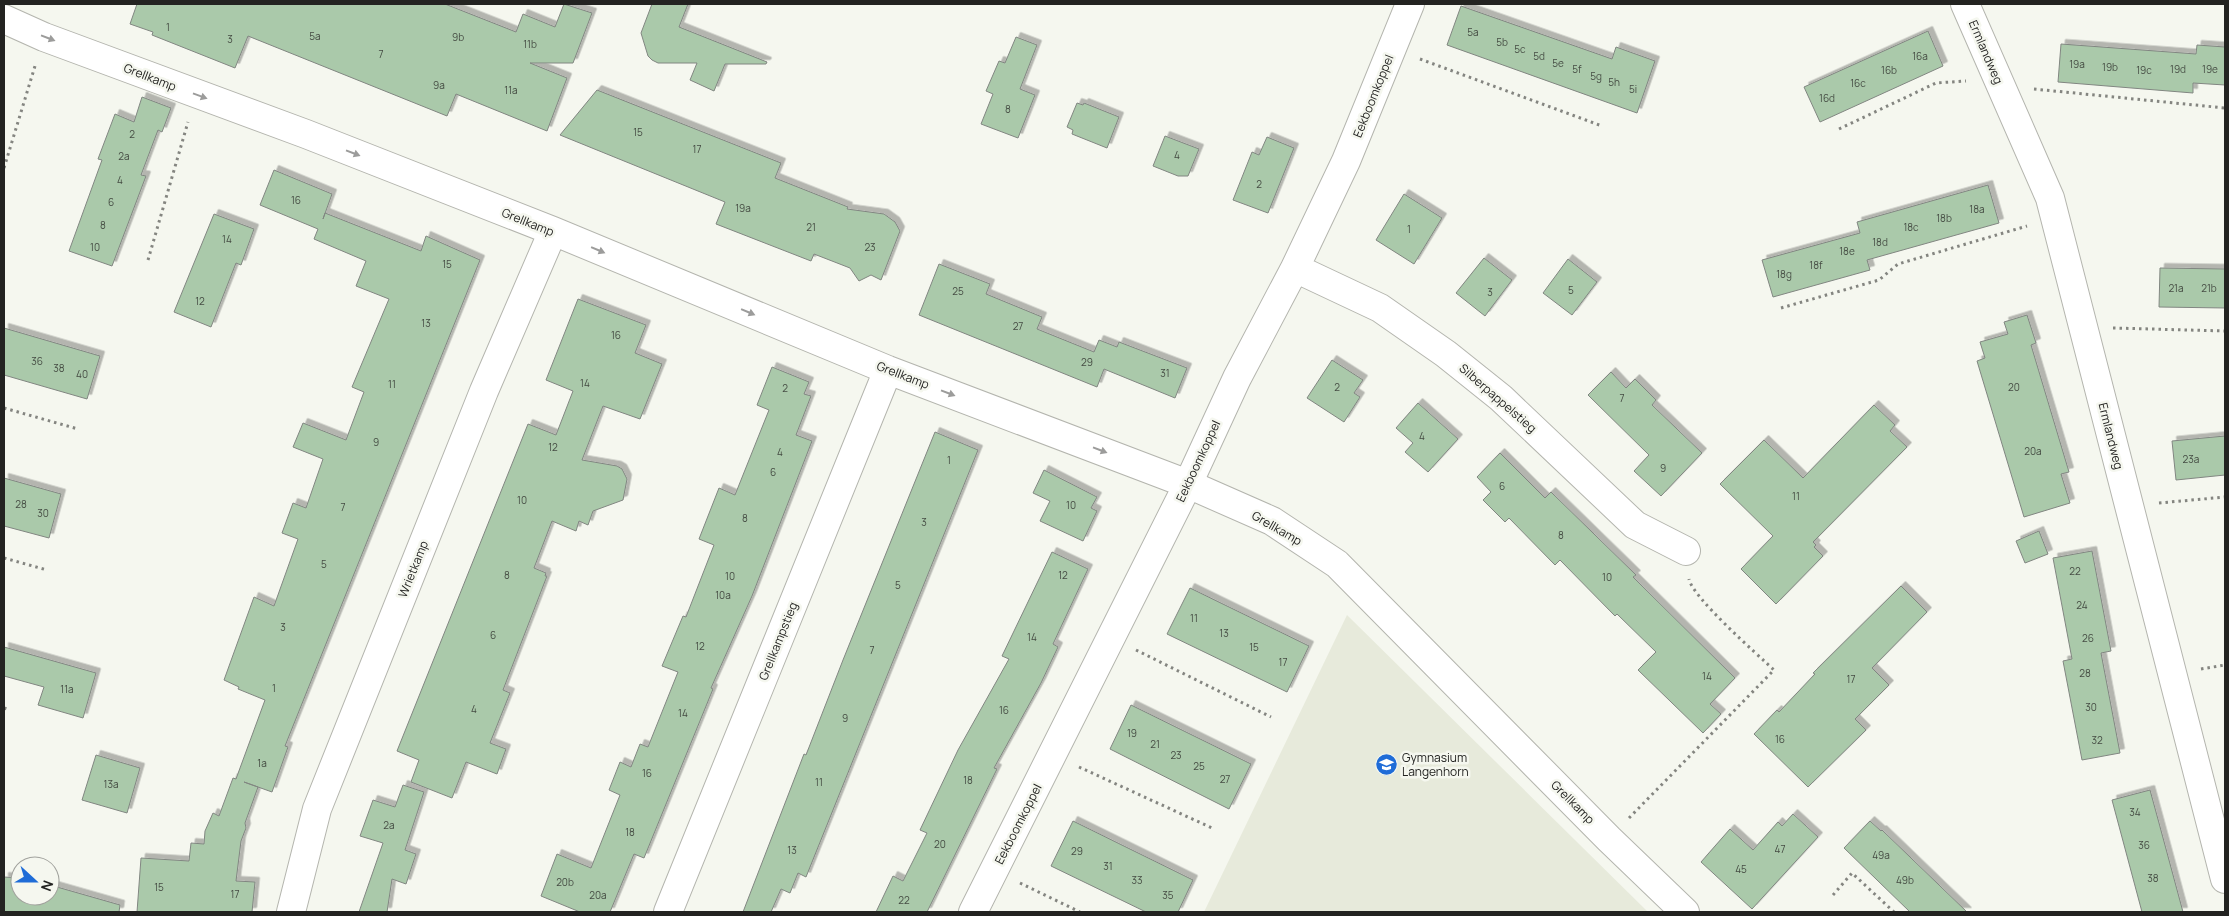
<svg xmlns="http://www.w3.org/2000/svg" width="2229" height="916" font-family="Manrope,sans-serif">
<defs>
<filter id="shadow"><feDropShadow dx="4.5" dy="-4.5" stdDeviation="0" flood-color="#0004"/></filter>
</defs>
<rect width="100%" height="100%" fill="#f5f7ef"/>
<path fill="#e7eadb" d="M1347,615L1648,912H1204Z"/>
<path fill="#aac9aa" stroke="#818681" filter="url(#shadow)" d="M137,4H445L516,32L523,14L555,27L564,4L592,13L573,63H530L567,78L547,131L456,94L447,116L248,36L235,68L152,35L153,32L130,24Z
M652,4H688L679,27L767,62L766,64H725L714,91L690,80L697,63H658L652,60L648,56L641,33Z
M1461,6L1612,59L1616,47L1655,61L1637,113L1447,45Z
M1928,31L1943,66L1820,122L1804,87Z
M1016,37L1037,45L1020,89L1035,95L1018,138L981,124L993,94L986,91L999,61L1005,63Z
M2061,44L2196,54L2197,45L2225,47V85L2193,83V93L2058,82Z
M597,90L781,163L775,178L848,207L847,209L884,214L895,222L900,231L881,280L871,275L859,281L850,268L814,254L811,261L716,224L725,202L560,135Z
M142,97L171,108L162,132L158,130L141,175L146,176L112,266L69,251L102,160L98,159L115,114L134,122Z
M1077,103L1083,105L1084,103L1119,117L1107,148L1072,134L1073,130L1067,127Z
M1165,136L1199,149L1188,176H1178L1153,166Z
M1267,137L1294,148L1268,213L1233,200L1252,152L1259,155Z
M274,170L332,194L323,219L325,213L421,251L426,236L480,260L285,746L288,747L272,792L244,782L258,787L245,823L246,828L241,841L236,881L255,882L252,912H137L141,858L189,861L191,843L204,844L205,831L213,813L219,816L233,778L236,779L265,700L238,689L239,687L224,680L254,597L274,606L298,539L282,533L293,503L306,508L323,459L293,447L303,423L346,440L364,392L352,387L389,299L356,286L366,261L314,239L318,229L260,205Z
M1988,185L1999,223L1867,260L1870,270L1773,297L1762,260L1860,233L1857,222Z
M1404,194L1442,218L1414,264L1376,240Z
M214,214L254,229L241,265L236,263L211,327L174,312Z
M1484,258L1512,280L1485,316L1456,293Z
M1568,259L1597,282L1572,315L1543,293Z
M939,264L990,284L986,294L1042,317L1037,329L1094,352L1099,340L1117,347L1119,342L1187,368L1175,398L1104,369L1097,387L919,315Z
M2160,268L2225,269V308L2159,307Z
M578,299L646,325L635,353L662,364L640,419L603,406L582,460L617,466L622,469L627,479L623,500L593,511L588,525L579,521L576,531L552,521L534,568L546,573L545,576H547L503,690L510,693L490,743L506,749L497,774L466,762L452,798L411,782L419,760L397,751L528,424L556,435L573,391L546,380Z
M2027,315L2036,343L2031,345L2069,472L2061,474L2070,503L2024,517L1977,361L1985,358L1980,342L2008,334L2004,322Z
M4,328L100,356L87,399L4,375Z
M1332,360L1363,380L1354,393L1360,397L1344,422L1307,398Z
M772,367L809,382L804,394L811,396L796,435L812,441L752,596L711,688L713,689L644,858L634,854L610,912H580L541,896L557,854L591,868L620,795L609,790L620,762L631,767L640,744L648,747L678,672L662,666L683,616L686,617L714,545L699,539L719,488L735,495L769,410L757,405Z
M1611,372L1626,388L1635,379L1656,400L1652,405L1702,453L1661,496L1634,471L1649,455L1588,395Z
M1418,403L1458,439L1428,472L1405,452L1413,443L1396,428Z
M1874,405L1895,425L1890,431L1907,447L1813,542L1816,545L1814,547L1823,556L1776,604L1741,569L1773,536L1720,484L1764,440L1803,478Z
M935,432L978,450L806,877L798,873L790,893L781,889L771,912H743L804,754L806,755L843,660Z
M2225,436V475L2176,480L2172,441Z
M1500,453L1545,498L1551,492L1636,575L1633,577L1735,678L1710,704L1721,714L1703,733L1638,670L1656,652L1617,614L1615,616L1560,560L1555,565L1509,518L1505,522L1483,500L1491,492L1477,477Z
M1044,470L1097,497L1091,508L1097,511L1083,541L1040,521L1050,501L1033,493Z
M4,478L61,494L49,538L4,526Z
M2039,531L2048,554L2025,563L2016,541Z
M2092,551L2111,651L2101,653L2120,753L2082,760L2063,661L2072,659L2053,558Z
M1052,552L1088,569L1053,644L1058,647L1041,683L994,768L997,769L927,912H876L893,876L903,881L927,833L920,830L958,750L1009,659L1002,656Z
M1901,586L1927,612L1872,668L1889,685L1855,719L1866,730L1808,787L1754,734L1777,710L1779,712L1815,674L1813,673Z
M1190,588L1309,646L1287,692L1167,634Z
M4,647L96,673L83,718L38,705L44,687L4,676Z
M1131,705L1251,764L1229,809L1110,749Z
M96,755L140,768L127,813L82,800Z
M403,785L424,792L405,850L416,854L406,884L392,879L387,912H359L383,843L360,836L373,800L395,807Z
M2150,790L2159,823L2183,912H2142L2112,800Z
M1793,814L1818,837L1752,909L1701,862L1730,829L1753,850L1778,822L1782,826Z
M1073,821L1193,880L1178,912H1146L1051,866Z
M1870,821L1881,831L1882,830L1967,912H1910L1844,848Z
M4,877L20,878V896H50V885L120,905L119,912H4Z"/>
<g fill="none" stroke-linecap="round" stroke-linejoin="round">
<defs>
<path id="minor" d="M1965,4L2050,198L2225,879
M4,19L44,37L306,134L553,231L888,370L1188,484L1272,521L1337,564L1609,839L1685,912
M1295,268L1380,308L1446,354L1501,398L1635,525L1686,551
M291,912L317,809L484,391L553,231
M668,912L888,370
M973,912L1188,484L1237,378L1295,268L1346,161L1410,4"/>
</defs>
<use href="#minor" stroke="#b4b5ae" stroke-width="30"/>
<path stroke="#848580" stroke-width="3" stroke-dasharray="2.5 4" stroke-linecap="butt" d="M1420,59L1602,126
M2034,89L2225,108
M1839,129L1936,83L1966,81
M4,168L35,66
M148,260L188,122
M1781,308L1879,280L1898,264L2027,226
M2113,328L2225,331
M4,408L78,429
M2159,503L2225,497
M4,558L47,570
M1136,650L1271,717
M2201,669L2225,665
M4,708L7,709
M1079,767L1212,828
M1629,818L1774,670C1757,654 1692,597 1689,579
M1020,883L1080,912
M1833,895L1852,873L1894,912"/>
<use href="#minor" stroke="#fff" stroke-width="28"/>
</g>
<defs><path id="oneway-solid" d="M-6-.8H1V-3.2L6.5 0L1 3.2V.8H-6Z" transform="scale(1.25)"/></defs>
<g fill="#9c9c9b">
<use href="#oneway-solid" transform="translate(48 38) rotate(21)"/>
<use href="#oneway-solid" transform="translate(200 96) rotate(20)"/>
<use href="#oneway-solid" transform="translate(353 153) rotate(21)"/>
<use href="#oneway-solid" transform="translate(598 250) rotate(23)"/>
<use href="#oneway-solid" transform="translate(748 312) rotate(23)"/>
<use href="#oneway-solid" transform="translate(948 393) rotate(21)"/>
<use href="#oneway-solid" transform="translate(1100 450) rotate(21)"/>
</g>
<defs>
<symbol id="school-disc" viewBox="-11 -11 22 22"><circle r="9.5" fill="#1f6cd7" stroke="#f5f7ef"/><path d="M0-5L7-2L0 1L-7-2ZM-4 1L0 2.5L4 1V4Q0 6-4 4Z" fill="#fff"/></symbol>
</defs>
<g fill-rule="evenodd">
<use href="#school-disc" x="1374" y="752" width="25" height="25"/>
</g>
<g text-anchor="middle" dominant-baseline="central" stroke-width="5" stroke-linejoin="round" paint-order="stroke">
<g font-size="10" fill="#454c43">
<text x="168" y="27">1</text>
<text x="1473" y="32">5a</text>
<text x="315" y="36">5a</text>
<text x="458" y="37">9b</text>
<text x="230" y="39">3</text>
<text x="1502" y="42">5b</text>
<text x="530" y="44">11b</text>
<text x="1520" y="49">5c</text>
<text x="381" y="54">7</text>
<text x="1539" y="56">5d</text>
<text x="1920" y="56">16a</text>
<text x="1558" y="63">5e</text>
<text x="2077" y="64">19a</text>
<text x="2110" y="67">19b</text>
<text x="1577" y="69">5f</text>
<text x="2178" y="69">19d</text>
<text x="2210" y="69">19e</text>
<text x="1889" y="70">16b</text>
<text x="2144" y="70">19c</text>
<text x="1596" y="76">5g</text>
<text x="1614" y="82">5h</text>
<text x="1858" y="83">16c</text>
<text x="439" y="85">9a</text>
<text x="1633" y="89">5i</text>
<text x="511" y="90">11a</text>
<text x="1827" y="98">16d</text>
<text x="1008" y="109">8</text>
<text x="638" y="132">15</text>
<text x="132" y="134">2</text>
<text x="697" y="149">17</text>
<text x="1177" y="155">4</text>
<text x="124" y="156">2a</text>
<text x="120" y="180">4</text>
<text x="1259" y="184">2</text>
<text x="296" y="200">16</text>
<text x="111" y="202">6</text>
<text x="743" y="208">19a</text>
<text x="1977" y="209">18a</text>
<text x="1944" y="218">18b</text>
<text x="103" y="225">8</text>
<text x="811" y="227">21</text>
<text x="1911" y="227">18c</text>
<text x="1409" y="229">1</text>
<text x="227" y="239">14</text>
<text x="1880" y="242">18d</text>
<text x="95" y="247">10</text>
<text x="870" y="247">23</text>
<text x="1847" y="251">18e</text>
<text x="447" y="264">15</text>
<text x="1816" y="265">18f</text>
<text x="1784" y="274">18g</text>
<text x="2176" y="288">21a</text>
<text x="2209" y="288">21b</text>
<text x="1571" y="290">5</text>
<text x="958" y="291">25</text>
<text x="1490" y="292">3</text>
<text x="200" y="301">12</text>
<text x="426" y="323">13</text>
<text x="1018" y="326">27</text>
<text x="616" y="335">16</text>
<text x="37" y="361">36</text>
<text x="1087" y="362">29</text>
<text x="59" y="368">38</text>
<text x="1165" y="373">31</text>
<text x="82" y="374">40</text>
<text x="585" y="383">14</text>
<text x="392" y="384">11</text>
<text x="1337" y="387">2</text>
<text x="2014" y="387">20</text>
<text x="785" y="388">2</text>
<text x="1622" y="398">7</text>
<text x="1422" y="436">4</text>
<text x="376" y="442">9</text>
<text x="553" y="447">12</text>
<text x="2033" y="451">20a</text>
<text x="780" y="452">4</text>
<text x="2191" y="459">23a</text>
<text x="949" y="460">1</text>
<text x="1663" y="468">9</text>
<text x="773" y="472">6</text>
<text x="1502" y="486">6</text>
<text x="1796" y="496">11</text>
<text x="522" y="500">10</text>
<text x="21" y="504">28</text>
<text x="1071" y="505">10</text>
<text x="343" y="507">7</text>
<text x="43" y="513">30</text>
<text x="745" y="518">8</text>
<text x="924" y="522">3</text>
<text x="1561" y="535">8</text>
<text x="324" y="564">5</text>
<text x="2075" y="571">22</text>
<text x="507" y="575">8</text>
<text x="1063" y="575">12</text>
<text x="730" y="576">10</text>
<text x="1607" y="577">10</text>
<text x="898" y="585">5</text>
<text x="723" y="595">10a</text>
<text x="2082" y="605">24</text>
<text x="1194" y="618">11</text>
<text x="283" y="627">3</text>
<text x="1224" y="633">13</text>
<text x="493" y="635">6</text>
<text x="1032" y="637">14</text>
<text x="2088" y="638">26</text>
<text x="700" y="646">12</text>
<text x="1254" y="647">15</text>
<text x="872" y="650">7</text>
<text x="1283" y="662">17</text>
<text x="2085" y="673">28</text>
<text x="1707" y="676">14</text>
<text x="1851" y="679">17</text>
<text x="274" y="688">1</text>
<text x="67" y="689">11a</text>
<text x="2091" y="707">30</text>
<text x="474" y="709">4</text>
<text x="1004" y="710">16</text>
<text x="683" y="713">14</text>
<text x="845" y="718">9</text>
<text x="1132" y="733">19</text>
<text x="1780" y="739">16</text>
<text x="2097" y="740">32</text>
<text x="1155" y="744">21</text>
<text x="1176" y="755">23</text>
<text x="262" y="763">1a</text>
<text x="1199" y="766">25</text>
<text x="647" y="773">16</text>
<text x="1225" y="779">27</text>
<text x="968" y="780">18</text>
<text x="819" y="782">11</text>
<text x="111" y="784">13a</text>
<text x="2135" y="812">34</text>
<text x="389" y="825">2a</text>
<text x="630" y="832">18</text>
<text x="940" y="844">20</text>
<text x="2144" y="845">36</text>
<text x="1780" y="849">47</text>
<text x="792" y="850">13</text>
<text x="1077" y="851">29</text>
<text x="1881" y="855">49a</text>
<text x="1108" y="866">31</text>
<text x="1741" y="869">45</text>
<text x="2153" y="878">38</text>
<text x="1137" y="880">33</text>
<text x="1905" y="880">49b</text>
<text x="565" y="882">20b</text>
<text x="159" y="887">15</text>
<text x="235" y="894">17</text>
<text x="598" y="895">20a</text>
<text x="1168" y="895">35</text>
<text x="904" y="900">22</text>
</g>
<g font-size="12" fill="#232321" stroke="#f5f7ef">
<text transform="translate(1986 52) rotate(67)">Ermlandweg</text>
<text transform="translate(150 77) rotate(21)">Grellkamp</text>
<text transform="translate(1373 96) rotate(-68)">Eekboomkoppel</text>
<text transform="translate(528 222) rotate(22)">Grellkamp</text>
<text transform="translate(903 375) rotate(21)">Grellkamp</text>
<text transform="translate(1498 398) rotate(41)">Silberpappelstieg</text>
<text transform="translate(2111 436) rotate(76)">Ermlandweg</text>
<text transform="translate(1198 461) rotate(-65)">Eekboomkoppel</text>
<text transform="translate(1277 528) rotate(30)">Grellkamp</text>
<text transform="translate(413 569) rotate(-68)">Wrietkamp</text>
<text transform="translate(778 641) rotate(-68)">Grellkampstieg</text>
<text transform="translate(1573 802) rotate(45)">Grellkamp</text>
<text transform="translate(1018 824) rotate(-63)">Eekboomkoppel</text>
</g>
<g font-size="12" fill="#232321" stroke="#f5f7ef" text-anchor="start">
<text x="1402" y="757">Gymnasium<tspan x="1402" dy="14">Langenhorn</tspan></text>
</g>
</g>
<rect width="2229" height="916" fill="none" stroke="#232321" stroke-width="10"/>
<g transform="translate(35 881) rotate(111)"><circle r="24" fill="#f5f7ef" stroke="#a1a29d"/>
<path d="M0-4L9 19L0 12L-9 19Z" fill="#1f6cd7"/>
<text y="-8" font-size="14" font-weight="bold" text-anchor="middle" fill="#232321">N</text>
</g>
</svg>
